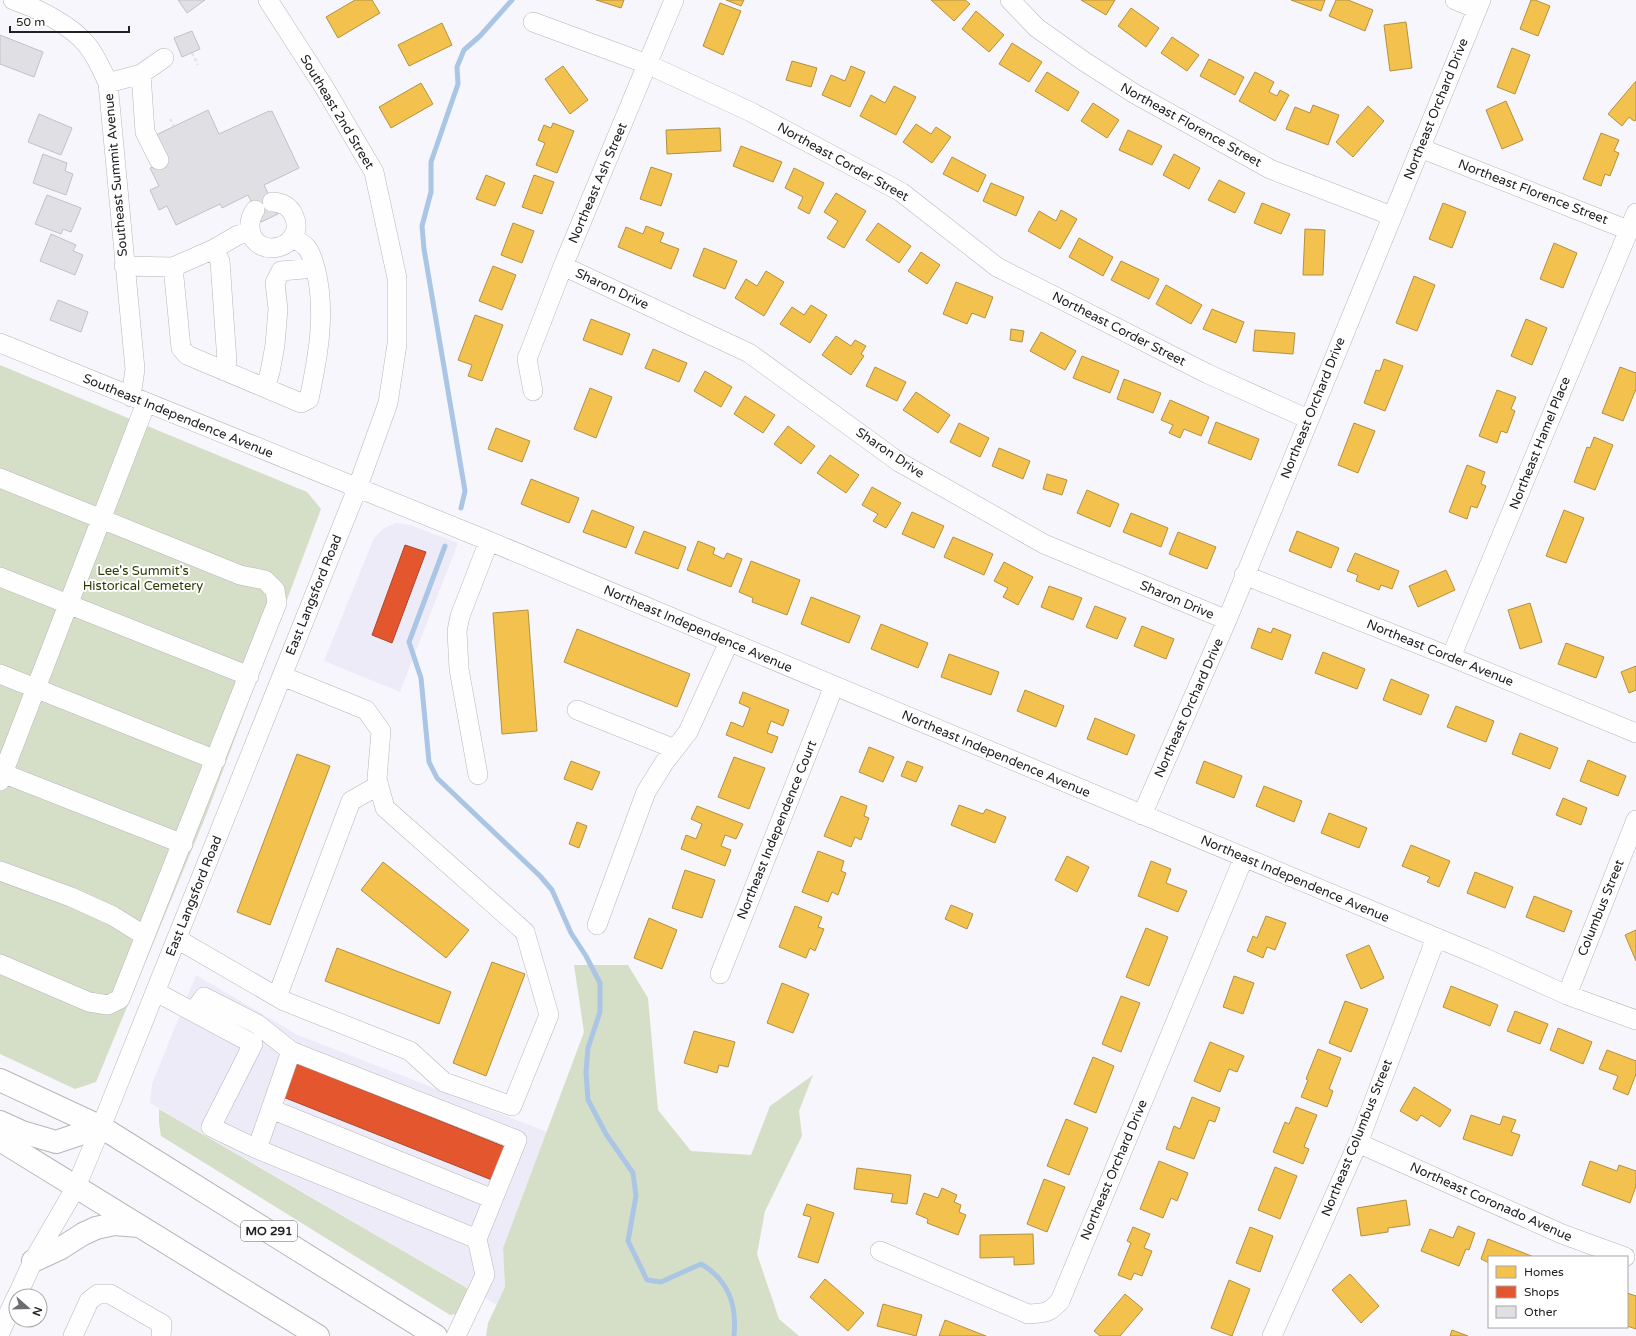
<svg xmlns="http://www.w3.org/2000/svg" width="1636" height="1336" font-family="'Varela Round',sans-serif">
<rect width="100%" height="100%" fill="#f7f6fc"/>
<path fill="#eeebf8" d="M396,523L410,525L458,543L400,692L324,661L374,538L384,528Z
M196,975L298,1035L547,1132L503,1248L505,1287L497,1305L150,1103L152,1084Z"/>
<path fill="#d5dfc8" d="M0,365L307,492L321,509L207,813L96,1082L75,1089L0,1054Z
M574,965H628L648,998L658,1110L691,1151L751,1155L770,1106L813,1075L799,1111L802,1136L765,1211L757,1254L779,1319L799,1336H486L488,1323L505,1287L503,1248L584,1032Z
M159,1109L467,1288V1300L462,1313L450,1315L161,1136L159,1123Z"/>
<path fill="#f2c14e" stroke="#b39141" d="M355,0H372L380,13L338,38L326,17Z
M596,0H624L621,8Z
M726,0H744L741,6Z
M931,0H965L970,4L954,21Z
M1081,0H1115L1106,15Z
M1291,0H1325L1321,11Z
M1336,0H1348L1373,10L1365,31L1329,16Z
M1531,0H1535L1550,6L1538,36L1520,29Z
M720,3L741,11L723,55L703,46Z
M1131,8L1159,28L1146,47L1118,26Z
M976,11L1004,35L989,52L962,29Z
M1406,22L1412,68L1390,71L1384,25Z
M442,23L452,45L409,66L398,45Z
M1172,37L1199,55L1187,71L1161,53Z
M1012,43L1042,62L1029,82L999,64Z
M1512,48L1530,55L1515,94L1497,87Z
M1209,59L1244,77L1235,95L1200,76Z
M792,61L817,68L811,87L786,80Z
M563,66L588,100L570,114L545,79Z
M851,66L865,72L850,107L822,95L831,75L845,81Z
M1047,72L1079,92L1068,111L1035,91Z
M1255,72L1274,82L1269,92L1277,96L1280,90L1289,95L1275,121L1239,101Z
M1636,81V120L1634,121L1629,117L1622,126L1608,114Z
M421,83L433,104L391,128L379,107Z
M894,86L916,97L896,135L860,116L871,95L885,103Z
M1506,101L1523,140L1502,149L1486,110Z
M1093,103L1119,120L1107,138L1081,121Z
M1313,105L1339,115L1328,145L1286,129L1295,107L1310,113Z
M1368,106L1384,121L1353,157L1336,142Z
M553,123L574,131L557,173L536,165L545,143L538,140L544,125L551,128Z
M916,124L931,134L936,127L951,137L932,163L903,142Z
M720,128L721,151L667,154L666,130Z
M1128,130L1162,146L1152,165L1119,150Z
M1601,133L1619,140L1614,151L1619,153L1610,176L1605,174L1601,186L1583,179Z
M741,146L782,162L773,182L733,166Z
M1174,154L1200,168L1189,189L1163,175Z
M952,157L986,175L978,192L943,174Z
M651,167L672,174L661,206L640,199Z
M794,168L824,183L809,214L798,208L803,197L785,188Z
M486,175L505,183L495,206L476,199Z
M534,175L554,182L542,214L522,207Z
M1219,180L1245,193L1235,213L1208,200Z
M991,183L1024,197L1016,216L983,201Z
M836,193L866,211L844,248L827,238L838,221L824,212Z
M1262,203L1290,214L1281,234L1254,223Z
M1443,203L1466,212L1452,248L1429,239Z
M1061,210L1077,219L1060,249L1028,231L1039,211L1056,221Z
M513,223L534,231L522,263L501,255Z
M878,223L911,246L899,263L866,240Z
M646,226L664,233L660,242L679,249L671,269L618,247L626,227L643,234Z
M1305,229L1325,230L1323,275H1303Z
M1079,238L1113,257L1103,276L1069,257Z
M1554,243L1577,253L1563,288L1540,279Z
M704,248L737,261L725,289L693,276Z
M921,252L940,265L927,284L908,271Z
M1121,261L1159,279L1149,299L1111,280Z
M493,266L516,275L502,310L479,301Z
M766,271L784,282L764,316L735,298L746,279L757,286Z
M1414,276L1435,285L1417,331L1396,323Z
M956,282L993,297L985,318L972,313L967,324L943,314Z
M1166,285L1202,305L1191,324L1156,304Z
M811,305L827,315L810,343L780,324L792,307L804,315Z
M1212,309L1244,322L1236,343L1203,329Z
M475,315L503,325L482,381L468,376L472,365L458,360Z
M591,319L630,334L622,355L583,340Z
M1526,319L1547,328L1532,365L1511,356Z
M1011,329L1024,331L1022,342L1010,340Z
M1255,330L1295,333L1293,354L1253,351Z
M1041,332L1076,351L1065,370L1030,351Z
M836,336L851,346L855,340L866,346L861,354L864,356L851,375L822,355Z
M653,349L687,363L679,382L645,368Z
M1082,356L1119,371L1110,393L1073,378Z
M1384,359L1403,366L1385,411L1364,403L1376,370L1380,371Z
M875,367L906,382L897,401L866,386Z
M1620,367L1636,373V389L1623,421L1602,413Z
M705,371L732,387L721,407L694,391Z
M1124,379L1161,393L1153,413L1117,399Z
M590,388L612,397L596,438L574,429Z
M1497,390L1516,397L1511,409L1515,411L1507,433L1501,431L1497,443L1479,436Z
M916,392L950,415L938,433L903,410Z
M745,396L775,415L763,433L734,414Z
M1170,400L1209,417L1201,436L1184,429L1180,438L1169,433L1173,425L1161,420Z
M1216,422L1259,439L1251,460L1208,443Z
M959,423L989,438L980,457L950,442Z
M1354,423L1375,431L1358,473L1338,465Z
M788,426L815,446L801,464L774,444Z
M496,428L530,441L522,462L488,449Z
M1594,437L1613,445L1595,490L1574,482L1587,447L1590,448Z
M999,448L1030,461L1023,479L992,466Z
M830,455L859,475L846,493L817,473Z
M1467,465L1485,472L1481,484L1486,486L1477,508L1471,506L1467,519L1449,512Z
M1047,474L1067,480L1062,495L1043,489Z
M531,479L579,498L569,523L521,504Z
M872,487L901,503L886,528L873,521L878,514L862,505Z
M1087,490L1119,504L1110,527L1077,513Z
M592,510L634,527L626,548L583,532Z
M1564,510L1584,518L1566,563L1546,556Z
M912,512L944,526L934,548L902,534Z
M1131,513L1168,528L1161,547L1123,532Z
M644,531L686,547L678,569L635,553Z
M1297,531L1339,548L1331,568L1289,551Z
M1178,532L1216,547L1207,569L1169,554Z
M953,537L993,554L984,575L944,557Z
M698,541L715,548L713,554L724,559L727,553L742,559L731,587L687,570Z
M1355,553L1399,571L1392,589L1381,585L1379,590L1356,581L1358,575L1347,571Z
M751,561L800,580L787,615L752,602L753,598L739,592Z
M1004,562L1033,577L1018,605L1003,597L1008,588L994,581Z
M1446,570L1455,590L1418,607L1409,586Z
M1049,586L1082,598L1073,620L1041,607Z
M811,597L860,616L849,643L801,624Z
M1530,603L1542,642L1520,649L1508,610Z
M1095,606L1126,618L1117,639L1086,627Z
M528,610L537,731L502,734L493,613Z
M881,624L928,643L918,668L871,649Z
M1142,626L1174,639L1166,659L1134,646Z
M1258,628L1271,633L1273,628L1291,635L1282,660L1251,648Z
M577,629L690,674L677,707L564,662Z
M1566,643L1604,657L1596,678L1558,664Z
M1323,652L1365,669L1357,689L1315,673Z
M949,654L999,672L991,695L941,677Z
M1636,666V690L1629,693L1621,672Z
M1391,679L1429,695L1421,715L1383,700Z
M1025,690L1064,706L1056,727L1017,711Z
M743,692L789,710L783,726L771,721L767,733L778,737L772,753L726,735L731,722L743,727L750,708L739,703Z
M1456,706L1494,721L1486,742L1447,727Z
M1095,718L1135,735L1127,755L1087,739Z
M1520,733L1558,748L1550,769L1512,754Z
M869,747L894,757L883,782L859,772Z
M297,754L330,766L270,925L237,912Z
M734,757L765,768L749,809L718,797Z
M1588,760L1626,776L1618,796L1580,781Z
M571,761L600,772L592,790L564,779Z
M907,761L923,767L916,782L901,776Z
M1204,761L1242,776L1234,798L1196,783Z
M1264,786L1302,801L1294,822L1256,806Z
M841,796L867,806L864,816L869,818L861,840L855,837L851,847L824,836Z
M1563,798L1587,808L1581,825L1556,815Z
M959,805L983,814L986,809L1006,817L995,843L951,825Z
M697,806L743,824L736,839L725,835L721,846L731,850L725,866L681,849L686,835L696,839L702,824L691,819Z
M1329,813L1367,828L1359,848L1321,833Z
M577,822L587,826L579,848L569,844Z
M1411,845L1450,861L1439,887L1427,882L1430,877L1402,866Z
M818,851L844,861L841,871L846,873L838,895L832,892L828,902L802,892Z
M1067,856L1089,867L1077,892L1055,880Z
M1151,861L1171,869L1166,883L1187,891L1178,912L1138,896Z
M383,862L469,930L446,958L361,890Z
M685,870L715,880L702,918L672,908Z
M1475,872L1513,887L1505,908L1467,893Z
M1534,896L1572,911L1564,932L1526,917Z
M951,905L973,914L967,929L945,919Z
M795,906L822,917L818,927L824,929L815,951L810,948L806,958L779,947Z
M1266,916L1286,923L1275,950L1267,947L1263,958L1247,951L1253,936L1257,938Z
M649,918L677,930L662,969L634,958Z
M1146,928L1168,937L1149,986L1126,977Z
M1636,930V961L1625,935Z
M1369,945L1384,978L1361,989L1346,955Z
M337,948L451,992L439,1024L325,981Z
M492,962L525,974L486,1076L453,1063Z
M1234,976L1254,983L1243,1014L1223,1007Z
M782,983L809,994L793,1033L767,1023Z
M1451,986L1498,1005L1490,1026L1443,1007Z
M1121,996L1140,1003L1121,1052L1102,1044Z
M1345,1001L1368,1009L1351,1052L1329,1043Z
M1515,1011L1548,1024L1540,1044L1507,1031Z
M1558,1028L1592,1042L1583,1064L1550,1050Z
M694,1031L735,1042L728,1067L719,1065L717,1073L684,1063Z
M1210,1042L1244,1056L1237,1072L1229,1069L1220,1092L1194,1081Z
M1318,1049L1341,1058L1329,1089L1333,1091L1327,1107L1301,1097L1308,1080L1306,1079Z
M1607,1050L1636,1061V1074L1628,1095L1613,1089L1618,1076L1599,1069Z
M1093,1057L1114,1066L1096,1113L1074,1104Z
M1414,1087L1451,1110L1440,1127L1421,1115L1417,1121L1400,1111Z
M1192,1097L1220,1108L1215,1122L1209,1120L1194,1159L1166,1149L1174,1126L1180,1129Z
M1296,1107L1317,1115L1304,1147L1309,1149L1303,1164L1273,1152L1285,1122L1289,1124Z
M1471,1115L1500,1125L1503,1116L1516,1120L1511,1132L1520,1135L1512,1156L1463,1139Z
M1066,1119L1088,1128L1069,1175L1047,1166Z
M1159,1161L1188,1173L1177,1201L1171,1198L1163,1218L1140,1209Z
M1590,1161L1617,1171L1619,1165L1636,1171V1186L1630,1203L1582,1185Z
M1275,1167L1297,1176L1280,1219L1258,1210Z
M857,1168L911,1175L907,1204L891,1202L893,1194L854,1189Z
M1044,1179L1065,1187L1047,1232L1027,1224Z
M942,1188L957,1195L954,1202L961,1205L959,1212L966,1215L958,1235L927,1223L928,1219L916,1214L924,1193L938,1198Z
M1406,1200L1410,1225L1388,1228V1232L1361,1236L1357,1208Z
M807,1204L834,1213L818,1263L798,1257L811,1217L803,1215Z
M1458,1226L1475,1233L1469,1250L1466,1249L1459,1266L1421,1251L1430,1229L1453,1238Z
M1133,1227L1150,1234L1144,1248L1152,1251L1142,1276L1134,1273L1131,1280L1118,1275L1131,1243L1127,1241Z
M1250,1227L1273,1236L1260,1272L1236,1263Z
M1033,1234L1034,1264L1014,1265V1257L980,1258V1235Z
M1488,1239L1534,1257H1489V1263L1481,1259Z
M1350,1274L1379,1306L1361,1323L1332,1290Z
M825,1279L864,1313L848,1331L810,1297Z
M1229,1280L1250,1289L1232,1336L1211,1328Z
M1627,1293L1636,1296V1329L1627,1326Z
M1125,1294L1143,1309L1120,1336H1100L1094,1331Z
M883,1304L922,1315L916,1336L877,1326Z
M945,1320L986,1336H939Z
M1452,1330L1468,1336H1450Z"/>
<path fill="#e4572e" stroke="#aa472b" d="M405,545L426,552L392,643L372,635Z
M296,1063L505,1147L492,1180L283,1097Z"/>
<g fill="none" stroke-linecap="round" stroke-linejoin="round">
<path stroke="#aac6e4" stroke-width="5" d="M461,508L465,491L424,249L422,226L431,192V162L458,84L457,67L464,50L480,36L512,0
M445,546L409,642L421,678L429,762L437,778L540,876L552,890L571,933L586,956L600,983V1012L588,1048L586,1072L588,1100L606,1134L633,1173L636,1196L628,1241L647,1280L661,1282L701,1264C729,1280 737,1305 734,1336"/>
</g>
<path fill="#e0dfe4" stroke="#c2c1c6" d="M178,0H205L187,13Z
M192,31L200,49L182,57L174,38Z
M0,35L43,52L34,77L0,64Z
M208,110L219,134L269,111L270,112L272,111L299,168L264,185L278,214L261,222L248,195L222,208L220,204L176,225L167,206L159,210L150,190L159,186L150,168L168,160L156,135Z
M39,114L72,128L61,155L28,142Z
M43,154L67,163L65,171L73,174L66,195L33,183Z
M47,195L81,208L71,232L63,229L61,234L35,224Z
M51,234L76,245L73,251L83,255L75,275L40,261Z
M58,300L88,312L81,332L50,320Z"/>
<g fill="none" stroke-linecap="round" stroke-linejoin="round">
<defs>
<path id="minor" d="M13,0C37,8 71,25 87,45C96,56 102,70 108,83L135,369L131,397
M1010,0L1037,28L1085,62L1135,94L1270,169L1392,216
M1455,0L1477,9
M533,22L647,64L751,112L901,192L997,267L1208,374L1308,419
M141,74L145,132L159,160
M108,83L141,74L164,58
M1420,148L1628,230
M255,210C251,216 249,223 250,230C257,262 307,247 294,216C290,206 281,202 272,202
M214,249L220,261L227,362L224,371
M124,266L173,267L181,348L187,355L301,403L309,399C318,357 326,313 316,271C314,264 312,254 307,248C303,243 298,241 293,238
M563,266L749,353L899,462L1044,544L1227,620
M173,267L214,249L238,235L251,232
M0,343L489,541L1485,958L1567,995L1636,1020
M265,388L270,372L275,345L278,309L275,283L281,271L315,268
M533,391L527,359L563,266L674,0
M0,478L240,575L265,580L275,590L277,603L120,999L108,1005L89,1002L0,964
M1244,575L1451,657L1636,733
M0,577L249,676
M1451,657L1636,213
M0,674L216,760
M577,710L675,749
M0,772L183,844
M478,775L459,669L457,631L460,616L489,541
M0,781L146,403
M1142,815L1227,620L1481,0
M0,871L71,897L113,916L145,936
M597,925L646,792L664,763L688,732L729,642
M177,939L284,1001L410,1051L444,1082L512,1106L549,1015L525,932L385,808L377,779L381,731L366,710L282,676
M720,974L834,686
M156,992L253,1044L211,1127L257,1149L477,1239L517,1140L291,1051L257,1149
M1567,995L1636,820
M277,997L351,801L379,785
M194,1011L204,997L257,1024L291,1051
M271,1109L493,1199
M1358,1143L1562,1234L1625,1257
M880,1251L1028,1314C1045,1313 1048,1314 1060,1301L1244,857
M17,1296L33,1261L76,1187L101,1127L357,489L388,403L397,344V278L374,172L324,87L268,0
M0,1333L16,1297
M73,1336L89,1301L98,1294H110L162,1324L161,1336
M456,1336L485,1275L477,1239
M1272,1336L1358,1143L1436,938"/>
<path id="major" d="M0,1080L101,1127L436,1336
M0,1122L22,1132L56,1142L101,1127
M0,1140L318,1336
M33,1261L61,1248L83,1234L96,1228L114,1224L139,1226"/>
</defs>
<use href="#minor" stroke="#b6b6ba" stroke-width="20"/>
<use href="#major" stroke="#b6b6ba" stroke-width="24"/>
<path stroke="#e3e2e4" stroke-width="2.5" stroke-dasharray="3 3" stroke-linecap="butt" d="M192,53L198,65
M170,119L174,126"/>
<use href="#minor" stroke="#fefeff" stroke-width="19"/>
<use href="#major" stroke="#fefeff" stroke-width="22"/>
</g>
<g text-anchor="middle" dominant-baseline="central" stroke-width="4" stroke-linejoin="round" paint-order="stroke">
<rect fill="#fff" stroke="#646466" stroke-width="1" x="241" y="1221" width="56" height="20" rx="3"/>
<g font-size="12" font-weight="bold" fill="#212124">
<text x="269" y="1231">MO 291</text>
</g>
<g font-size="13" fill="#212124" stroke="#fff">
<text transform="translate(1436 109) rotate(-68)">Northeast Orchard Drive</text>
<text transform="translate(337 112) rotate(59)">Southeast 2nd Street</text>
<text transform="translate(1191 125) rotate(29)">Northeast Florence Street</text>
<text transform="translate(843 162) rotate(29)">Northeast Corder Street</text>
<text transform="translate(116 175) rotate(-95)">Southeast Summit Avenue</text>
<text transform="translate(598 183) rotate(-67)">Northeast Ash Street</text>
<text transform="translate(1533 192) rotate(21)">Northeast Florence Street</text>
<text transform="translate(612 289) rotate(25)">Sharon Drive</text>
<text transform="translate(1119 329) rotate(27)">Northeast Corder Street</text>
<text transform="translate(1313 408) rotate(-68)">Northeast Orchard Drive</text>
<text transform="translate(178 416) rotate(22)">Southeast Independence Avenue</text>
<text transform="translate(1540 443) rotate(-68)">Northeast Hamel Place</text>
<text transform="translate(890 453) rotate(34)">Sharon Drive</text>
<text transform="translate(314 595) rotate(-68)">East Langsford Road</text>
<text transform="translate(1177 600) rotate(23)">Sharon Drive</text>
<text transform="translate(698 629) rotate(23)">Northeast Independence Avenue</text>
<text transform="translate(1440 653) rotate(22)">Northeast Corder Avenue</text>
<text transform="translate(1189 708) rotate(-66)">Northeast Orchard Drive</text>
<text transform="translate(996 754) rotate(23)">Northeast Independence Avenue</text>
<text transform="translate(777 830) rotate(-68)">Northeast Independence Court</text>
<text transform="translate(1295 879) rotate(23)">Northeast Independence Avenue</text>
<text transform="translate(194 896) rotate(-68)">East Langsford Road</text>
<text transform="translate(1601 908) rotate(-68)">Columbus Street</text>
<text transform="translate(1357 1138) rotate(-68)">Northeast Columbus Street</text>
<text transform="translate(1114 1170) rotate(-67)">Northeast Orchard Drive</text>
<text transform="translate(1491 1202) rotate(24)">Northeast Coronado Avenue</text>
</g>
<g font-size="13" fill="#2b3c01" stroke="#fff">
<text x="143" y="571">Lee's Summit's<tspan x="143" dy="15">Historical Cemetery</tspan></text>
</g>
</g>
<rect x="1488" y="1256" width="140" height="72" fill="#ffffff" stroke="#a6a6a7"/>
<rect x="1496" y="1266" width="20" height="12" fill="#f2c14e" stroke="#a6a6a7"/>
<text x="1524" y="1276" font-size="12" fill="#212124">Homes</text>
<rect x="1496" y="1286" width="20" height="12" fill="#e4572e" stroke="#a6a6a7"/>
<text x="1524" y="1296" font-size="12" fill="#212124">Shops</text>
<rect x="1496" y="1306" width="20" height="12" fill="#e0dfe4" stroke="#a6a6a7"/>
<text x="1524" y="1316" font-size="12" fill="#212124">Other</text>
<g transform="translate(28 1308) rotate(110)"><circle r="19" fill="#ffffff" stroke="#a6a6a7"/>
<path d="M0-3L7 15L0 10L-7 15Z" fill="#6c6c70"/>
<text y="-6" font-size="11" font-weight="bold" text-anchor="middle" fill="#212124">N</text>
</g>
<path d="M10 26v6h119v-6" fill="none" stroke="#212124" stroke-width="2"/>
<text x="16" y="26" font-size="12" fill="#212124" stroke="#ffffff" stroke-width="3" paint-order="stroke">50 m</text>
</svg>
